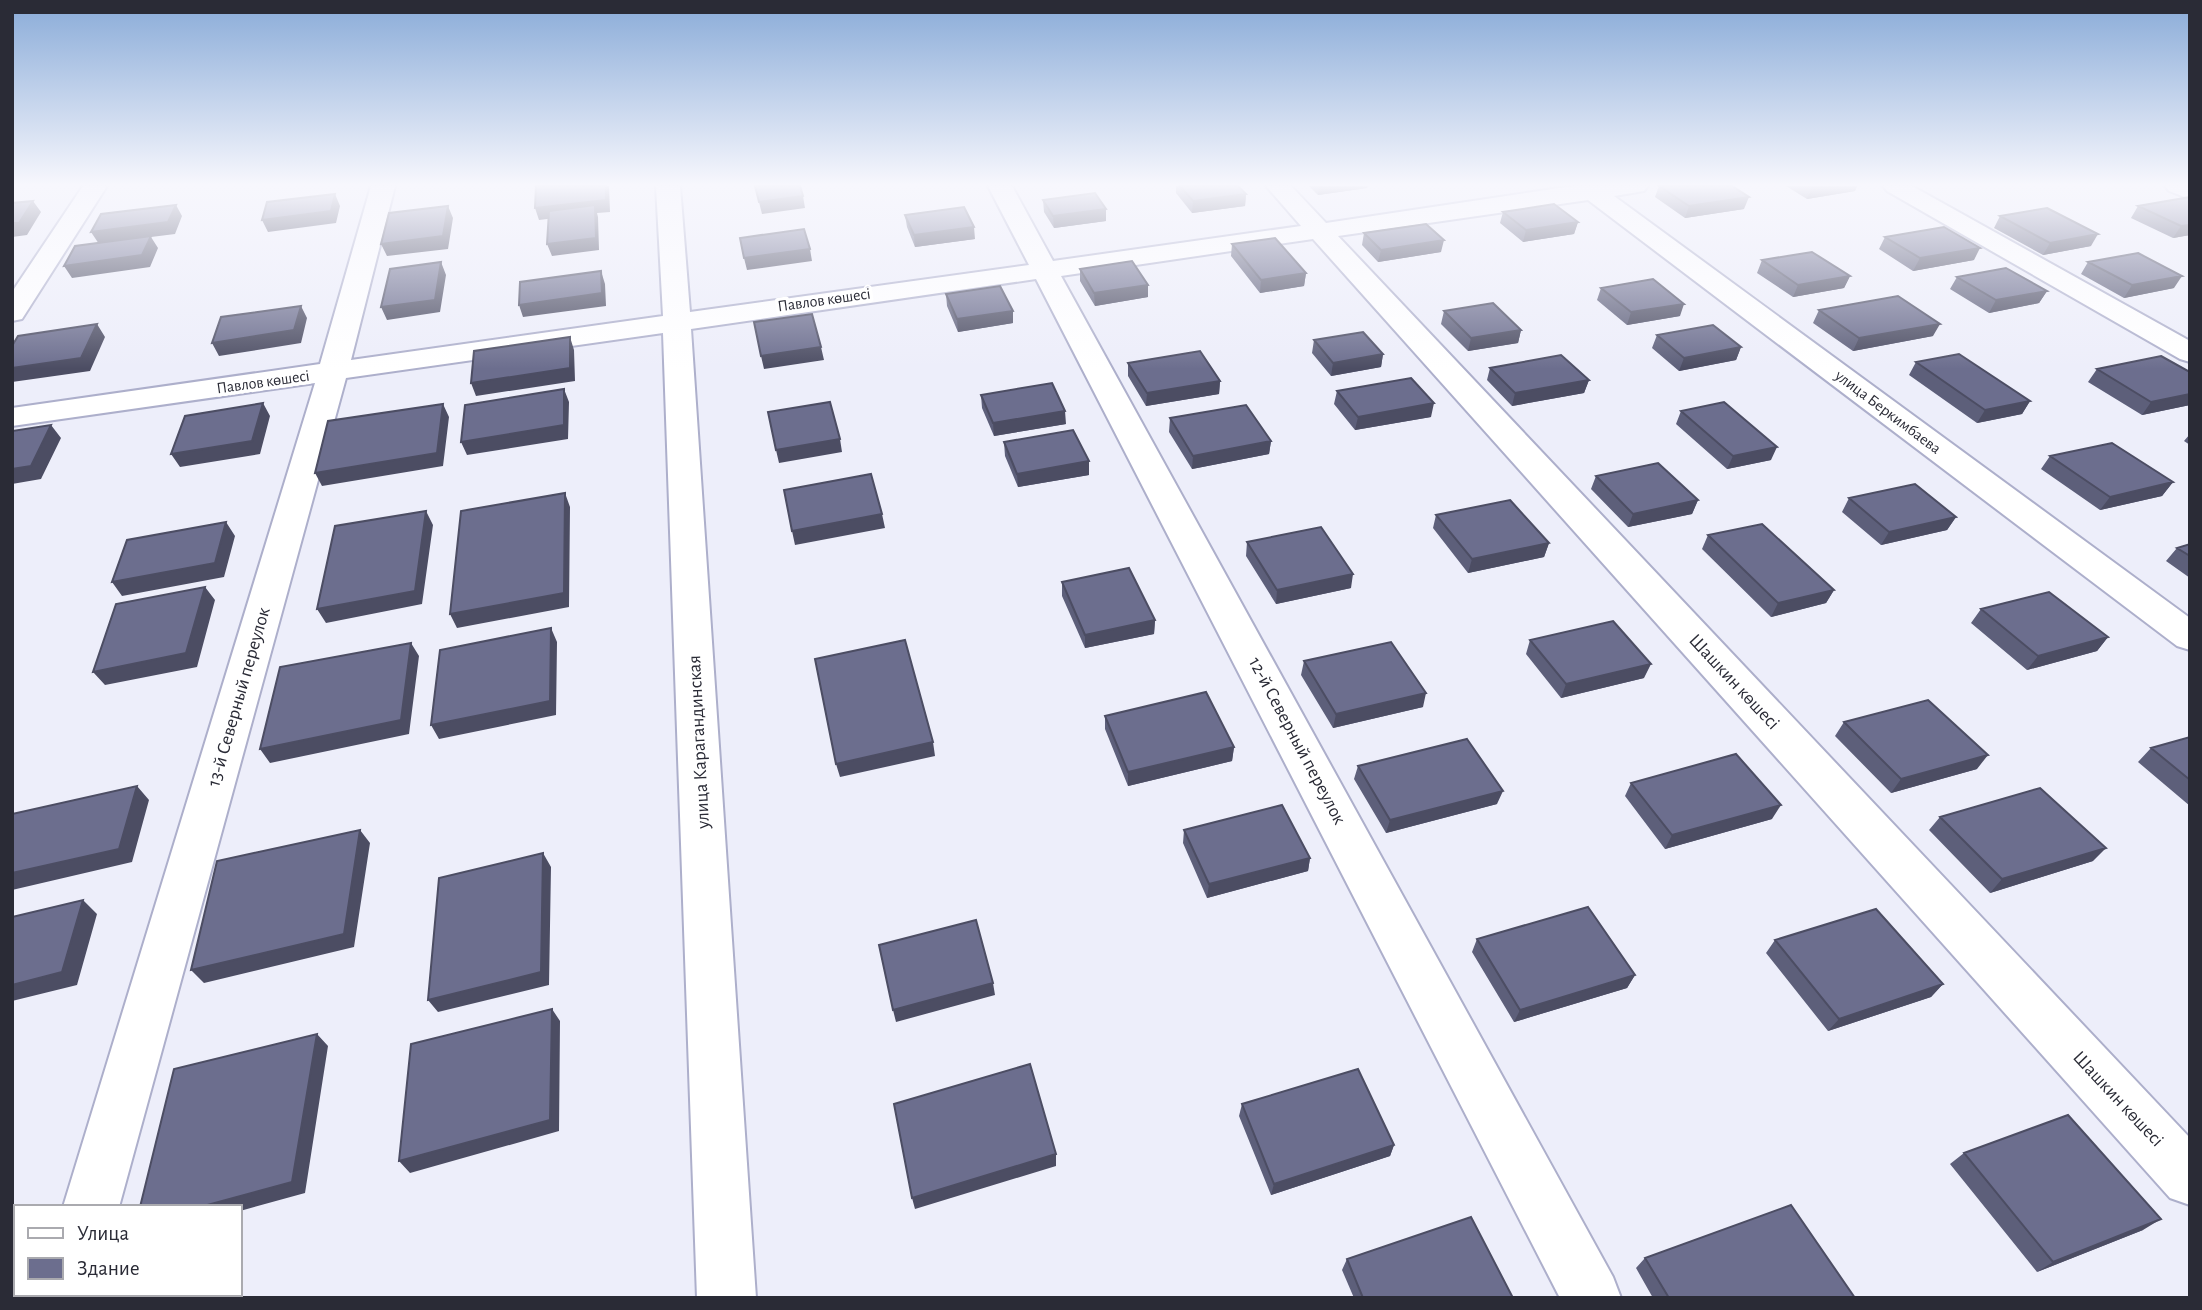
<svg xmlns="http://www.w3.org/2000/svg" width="2202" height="1310" font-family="'Alegreya Sans',sans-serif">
<rect width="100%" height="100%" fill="#edeefa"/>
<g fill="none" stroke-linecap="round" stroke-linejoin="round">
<defs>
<path id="minor" d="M83,186H107L22,319L12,321V292Z
M371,186H395L351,360L663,316L656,186H680L690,312L1029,265L988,186H1012L1053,261L1301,226L1266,186H1291L1326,223L1573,186H1648L1644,191L1614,196L2190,618V650L2177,646L1588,200L1338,236L2190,1138V1205L2170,1198L1313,239L1061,276L1613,1277L1621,1298H1560L1036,279L691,329L756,1298H697L663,333L346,378L119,1207H63L315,383L12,426V408L320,364Z
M1883,186H1912L2190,341V362L2180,359L1887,191Z
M2165,186H2190V199L2169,191Z
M35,1294H94V1298H35Z"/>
</defs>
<use href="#minor" stroke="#adafcb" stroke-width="4"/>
<use href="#minor" fill="#fff" fill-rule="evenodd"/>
</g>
<path fill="#5d5f7a" d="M1176,186H1238L1246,194L1245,206L1192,213L1176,193Z
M1309,186H1368L1367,188L1318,195Z
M1659,186L1744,209L1685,218L1655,197Z
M1786,186H1857L1855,191L1807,199Z
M2190,197V235L2173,238L2131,218L2138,206Z
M1043,200L1106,209V221L1054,228L1044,212Z
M1503,212L1578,222L1574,234L1523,242L1500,223Z
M905,215L975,239L915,247L907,227Z
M2000,216L2091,246L2043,255L1994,228Z
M1364,233L1441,252L1378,262L1362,245Z
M1885,237L1974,260L1913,271L1879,249Z
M1232,244L1306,273L1304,286L1260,293L1231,256Z
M1762,260L1850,276L1844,288L1793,297L1757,273Z
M2088,262L2174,288L2124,298L2081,274Z
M1080,269L1148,297L1095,306L1080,281Z
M1957,277L2047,291L2039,303L1989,313L1950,289Z
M1601,288L1680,316L1627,325L1597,300Z
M946,294L1013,323L958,332L947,306Z
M1819,310L1933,336L1853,351L1813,323Z
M1444,311L1521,330L1518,343L1468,351L1441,324Z
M1657,335L1741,347L1736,360L1679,371L1652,348Z
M1314,340L1383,354L1381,367L1331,376L1312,353Z
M1916,362L2030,401L2022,414L1977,423L1909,375Z
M1128,363L1220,381L1219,394L1146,406L1128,376Z
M1490,368L1589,380L1584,393L1512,406L1487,380Z
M2097,369L2190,372V405L2142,415L2088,382Z
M1337,391L1431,417L1355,430L1334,404Z
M981,395L1066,424L994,436L982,408Z
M1681,411L1771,460L1727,469L1676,424Z
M1170,418L1271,441L1269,454L1192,469L1169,432Z
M2190,434V445L2184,441Z
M1004,442L1089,461V475L1018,487L1005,456Z
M2050,456L2173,482L2162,496L2100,510L2041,469Z
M1596,476L1698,500L1692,514L1628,527L1591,489Z
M1849,498L1956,517L1947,530L1881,545L1842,512Z
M1436,515L1549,543L1544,557L1468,573L1433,528Z
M1708,535L1834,590L1826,603L1771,617L1702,549Z
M1247,542L1351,588L1276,604L1246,556Z
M2190,544V578L2166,561L2177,548Z
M1062,582L1155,620L1154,634L1085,648L1062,596Z
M1981,609L2108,637L2097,651L2027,670L1971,623Z
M1530,640L1644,678L1561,698L1526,654Z
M1304,661L1423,707L1333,728L1301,675Z
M1105,716L1234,747L1232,761L1128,786L1105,729Z
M1844,722L1977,769L1891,793L1835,736Z
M2190,737V806L2138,762L2151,748Z
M1358,766L1497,804L1386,833L1354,779Z
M1631,783L1772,819L1665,849L1625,796Z
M1940,817L2093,861L1990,893L1929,830Z
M1184,830L1310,858L1308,871L1207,898L1183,843Z
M1477,939L1635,975L1627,988L1514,1022L1472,952Z
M1775,940L1943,984L1931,997L1828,1031L1766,953Z
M1242,1104L1394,1145L1390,1156L1271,1195L1239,1116Z
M1964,1153L2143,1230L2037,1272L1950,1164Z
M1645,1258L1855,1298H1653L1636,1268Z
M1347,1259L1513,1298H1354L1342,1270Z"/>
<path fill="#4c4d63" d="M606,186H609L610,212L597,213L598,217L599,250L552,256L547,244L595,213L539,220L535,208Z
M1319,186H1368L1367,188L1318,195Z
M1818,186H1857L1855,191L1807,199L1812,187Z
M335,194L340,206L336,223L268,232L262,220Z
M1246,194L1245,206L1192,213L1193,201Z
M803,196L805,208L762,214L759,202Z
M1749,197L1744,209L1685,218L1689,206Z
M33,201L41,212L27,235L12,237V223Z
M176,205L182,216L175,234L151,237L158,248L150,267L72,278L64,266L99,244L91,232Z
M448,206L453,218L448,249L387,256L381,244Z
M1106,209V221L1054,228L1053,216Z
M1578,222L1574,234L1523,242L1526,230Z
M2190,225V235L2173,238L2181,226Z
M974,227L975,239L915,247L914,235Z
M2098,234L2091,246L2043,255L2050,243Z
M1444,240L1441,252L1378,262L1381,250Z
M1980,248L1974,260L1913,271L1920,258Z
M810,249L812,261L747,270L744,258Z
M441,262L446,275L440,312L387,320L381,307Z
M601,271L605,284L606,306L523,317L519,305Z
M1306,273L1304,286L1260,293L1261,280Z
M1850,276L1844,288L1793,297L1798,285Z
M2182,276L2174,288L2124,298L2132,285Z
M1148,285V297L1095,306L1094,293Z
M2047,291L2039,303L1989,313L1996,300Z
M1684,304L1680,316L1627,325L1631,312Z
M301,306L307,318L301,343L219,356L212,343Z
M1013,311V323L958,332L957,319Z
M97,324L105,337L90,371L12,382V368Z
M1940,324L1933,336L1853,351L1859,338Z
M1521,330L1518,343L1468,351L1471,338Z
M570,337L574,350L575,381L476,396L471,383Z
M821,347L824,360L764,369L761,356Z
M1741,347L1736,360L1679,371L1684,358Z
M1383,354L1381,367L1331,376L1333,363Z
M1589,380L1584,393L1512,406L1515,393Z
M1220,381L1219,394L1146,406L1147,393Z
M564,389L569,402L568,439L467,455L461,442Z
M2190,394V405L2142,415L2151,402Z
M2030,401L2022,414L1977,423L1985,410Z
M263,403L270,416L260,454L180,467L171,454Z
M1434,403L1431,417L1355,430L1358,417Z
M443,404L449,417L443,466L322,486L315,473Z
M1065,411L1066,424L994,436L993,423Z
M51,425L61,438L41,479L12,484V469Z
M840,439L842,452L779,463L776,450Z
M1271,441L1269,454L1192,469L1193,456Z
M1777,447L1771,460L1727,469L1733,456Z
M1089,461V475L1018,487L1017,474Z
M2173,482L2162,496L2100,510L2110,497Z
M565,493L570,507L569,607L457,628L450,614Z
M1698,500L1692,514L1628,527L1633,514Z
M426,511L433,525L422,604L326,623L317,609Z
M882,514L885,528L795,545L792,531Z
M1956,517L1947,530L1881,545L1889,532Z
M226,522L235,536L224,577L122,596L112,582Z
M1549,543L1544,557L1468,573L1472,559Z
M1353,574L1351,588L1276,604L1277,590Z
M205,587L215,600L197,667L105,685L93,672Z
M1834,590L1826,603L1771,617L1778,603Z
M1155,620L1154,634L1085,648V635Z
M551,628L557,642L556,715L439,739L431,725Z
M2108,637L2097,651L2027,670L2038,656Z
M411,643L419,656L409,734L270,763L260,749Z
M1651,664L1644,678L1561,698L1566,684Z
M1426,693L1423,707L1333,728L1336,714Z
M933,742L935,756L840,777L836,764Z
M1234,747L1232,761L1128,786V772Z
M1988,755L1977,769L1891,793L1901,779Z
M137,786L149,800L132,862L12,890V873Z
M1503,791L1497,804L1386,833L1390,820Z
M1781,805L1772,819L1665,849L1672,835Z
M360,830L370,843L354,947L204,983L191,970Z
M2106,848L2093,861L1990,893L2002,879Z
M543,853L551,867L549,985L438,1012L428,1000Z
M1310,858L1308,871L1207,898L1209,884Z
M83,900L97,914L77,985L12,1001V985Z
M1635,975L1627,988L1514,1022L1520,1010Z
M993,983L995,995L896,1022L893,1010Z
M1943,984L1931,997L1828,1031L1839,1019Z
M552,1009L560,1021L559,1131L410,1173L399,1161Z
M317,1034L328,1046L305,1193L240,1211V1207H200Z
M1394,1145L1390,1156L1271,1195L1274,1184Z
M1056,1154V1166L915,1209L912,1198Z
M2161,1219L2143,1230L2037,1272L2053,1262Z"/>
<path fill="#6c6e8e" stroke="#4c4d63" stroke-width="2" d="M536,186H606V200L535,208Z
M755,186H800L803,196L759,202Z
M1180,186H1238L1246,194L1193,201Z
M1659,186H1732L1749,197L1689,206Z
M1095,193L1106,209L1053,216L1043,200Z
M335,194L331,211L262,220L267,202Z
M2190,197V225L2181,226L2138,206Z
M33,201L19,223H12V203Z
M1554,204L1578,222L1526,230L1503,212Z
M176,205L168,222L91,232L101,214Z
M595,205L596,238L547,244L549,211Z
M448,206L443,236L381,244L389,213Z
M964,207L974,227L914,235L905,215Z
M2047,208L2098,234L2050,243L2000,216Z
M1426,224L1444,240L1381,250L1364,233Z
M1944,227L1980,248L1920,258L1885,237Z
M804,229L810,249L744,258L740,238Z
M151,236L142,255L64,266L75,246Z
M1275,238L1306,273L1261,280L1232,244Z
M1812,252L1850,276L1798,285L1762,260Z
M2138,253L2182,276L2132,285L2088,262Z
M1132,261L1148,285L1094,293L1080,269Z
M441,262L435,300L381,307L390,269Z
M2006,268L2047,291L1996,300L1957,277Z
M601,271L602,293L519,305L520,282Z
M1653,279L1684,304L1631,312L1601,288Z
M1000,286L1013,311L957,319L946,294Z
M1898,296L1940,324L1859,338L1819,310Z
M1493,303L1521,330L1471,338L1444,311Z
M301,306L294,330L212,343L221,317Z
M812,314L821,347L761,356L754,322Z
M97,324L81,358L12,368V346L18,336Z
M1713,325L1741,347L1684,358L1657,335Z
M1363,332L1383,354L1333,363L1314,340Z
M570,337V368L471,383L474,351Z
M1200,351L1220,381L1147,393L1128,363Z
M1959,354L2030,401L1985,410L1916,362Z
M1561,355L1589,380L1515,393L1490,368Z
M2161,356L2190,372V394L2151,402L2097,369Z
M1411,378L1434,403L1358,417L1337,391Z
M1052,383L1065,411L993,423L981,395Z
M564,389V425L461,442L465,405Z
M830,402L840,439L776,450L768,412Z
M1724,402L1777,447L1733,456L1681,411Z
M263,403L252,441L171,454L185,416Z
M443,404L437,453L315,473L328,421Z
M1246,405L1271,441L1193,456L1170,418Z
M51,425L31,466L12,469V431Z
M1073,430L1089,461L1017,474L1004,442Z
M2112,443L2173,482L2110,497L2050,456Z
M1658,463L1698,500L1633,514L1596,476Z
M871,474L882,514L792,531L784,490Z
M1915,484L1956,517L1889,532L1849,498Z
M565,493L564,593L450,614L461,511Z
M1510,500L1549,543L1472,559L1436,515Z
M426,511L415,591L317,609L335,526Z
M226,522L215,563L112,582L127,540Z
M1762,524L1834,590L1778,603L1708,535Z
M1321,527L1353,574L1277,590L1247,542Z
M2190,544V556L2177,548Z
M1129,568L1155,620L1085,635L1062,582Z
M205,587L186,653L93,672L116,604Z
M2049,592L2108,637L2038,656L1981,609Z
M1613,621L1651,664L1566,684L1530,640Z
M551,628L550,701L431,725L440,650Z
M905,640L933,742L836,764L815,659Z
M1391,642L1426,693L1336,714L1304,661Z
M411,643L401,720L260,749L280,667Z
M1206,692L1234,747L1128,772L1105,716Z
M1928,700L1988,755L1901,779L1844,722Z
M2190,737V780L2151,748Z
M1467,739L1503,791L1390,820L1358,766Z
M1736,754L1781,805L1672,835L1631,783Z
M137,786L119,849L12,873V814Z
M2040,788L2106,848L2002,879L1940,817Z
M1282,805L1310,858L1209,884L1184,830Z
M360,830L344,934L191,970L217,861Z
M543,853L541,972L428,1000L439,878Z
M83,900L62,972L12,985V917Z
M1588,907L1635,975L1520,1010L1477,939Z
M1876,909L1943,984L1839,1019L1775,940Z
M976,920L993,983L893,1010L879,945Z
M552,1009L550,1120L399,1161L411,1044Z
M317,1034L292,1182L200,1207H140L174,1069Z
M1030,1064L1056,1154L912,1198L894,1104Z
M1358,1069L1394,1145L1274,1184L1242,1104Z
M2068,1115L2161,1219L2053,1262L1964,1153Z
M1791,1205L1855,1298H1669L1645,1258Z
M1471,1217L1513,1298H1363L1347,1259Z"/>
<linearGradient id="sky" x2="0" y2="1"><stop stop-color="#89abd8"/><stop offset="0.5" stop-color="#f7f7fd"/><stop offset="1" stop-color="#f7f7fd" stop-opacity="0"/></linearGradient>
<rect width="2202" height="369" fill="url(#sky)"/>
<g text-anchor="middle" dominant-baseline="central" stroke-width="7" stroke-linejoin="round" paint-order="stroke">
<g font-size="16" fill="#2a2b36" stroke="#fff">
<text transform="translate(824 300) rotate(-8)">Павлов көшесі</text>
<text transform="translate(263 382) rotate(-8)">Павлов көшесі</text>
<text transform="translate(1888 412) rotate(37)">улица Беркимбаева</text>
</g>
<g font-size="19" fill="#2a2b36" stroke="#fff">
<text transform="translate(1734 682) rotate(47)">Шашкин көшесі</text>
<text transform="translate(239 697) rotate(-74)">13-й Северный переулок</text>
<text transform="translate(1297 741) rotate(62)">12-й Северный переулок</text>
<text transform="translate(699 742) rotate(-93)">улица Карагандинская</text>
<text transform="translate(2118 1099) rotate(47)">Шашкин көшесі</text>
</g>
</g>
<rect width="2202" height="1310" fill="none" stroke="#2a2b36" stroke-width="28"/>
<rect x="14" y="1205" width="228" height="91" fill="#ffffff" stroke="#aaaaaf" stroke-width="2"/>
<rect x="28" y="1228" width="35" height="10" fill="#ffffff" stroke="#aaaaaf" stroke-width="2"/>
<text x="77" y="1240" font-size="21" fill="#2a2b36">Улица</text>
<rect x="28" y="1258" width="35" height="21" fill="#6c6e8e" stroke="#aaaaaf" stroke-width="2"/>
<text x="77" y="1275" font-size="21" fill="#2a2b36">Здание</text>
</svg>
